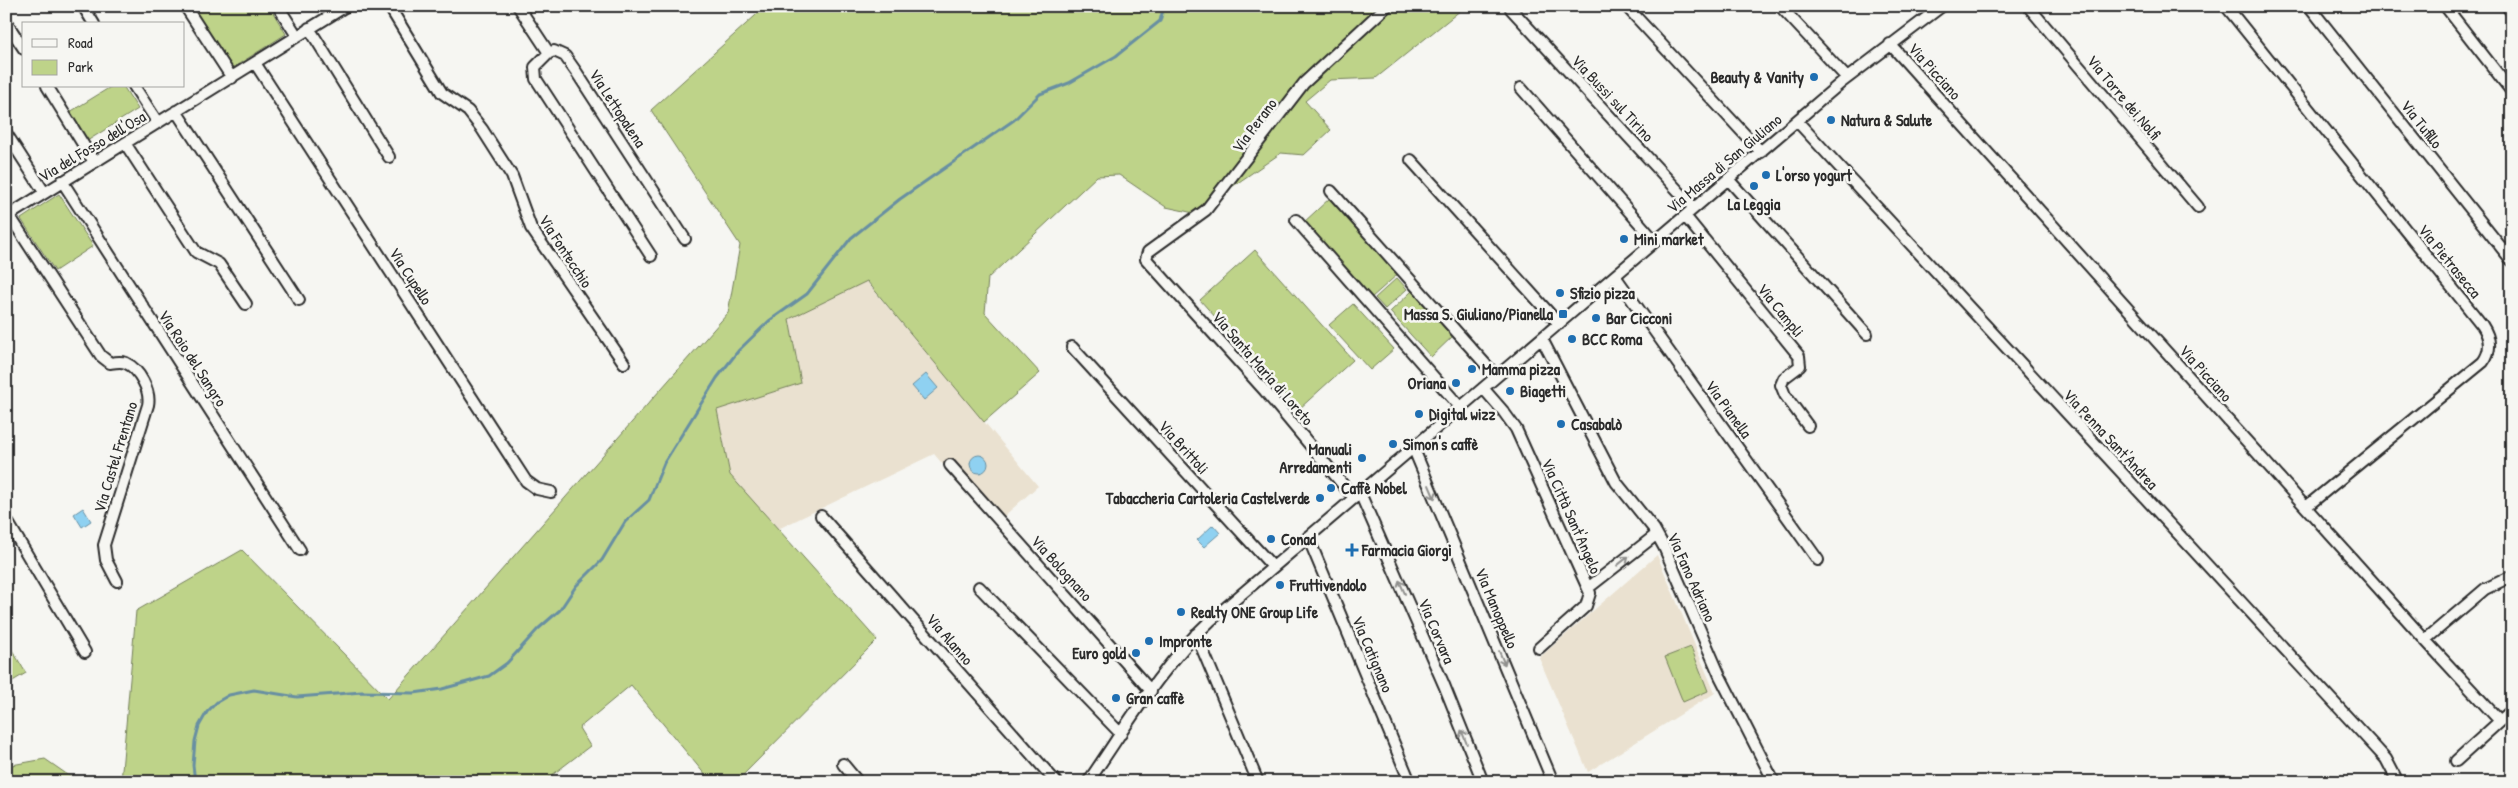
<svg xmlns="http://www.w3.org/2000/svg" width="2518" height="788" font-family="'Patrick Hand',sans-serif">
<rect width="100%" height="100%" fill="#f6f6f2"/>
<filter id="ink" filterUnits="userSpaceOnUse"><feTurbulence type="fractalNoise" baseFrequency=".02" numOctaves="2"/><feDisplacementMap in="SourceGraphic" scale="10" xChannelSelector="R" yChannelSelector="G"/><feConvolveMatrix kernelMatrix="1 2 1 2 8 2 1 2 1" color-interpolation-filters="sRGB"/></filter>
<g filter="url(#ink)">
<path fill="#eae1d0" d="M866,281L1038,486L1003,517L946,468L934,454L778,529L730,475L717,410L801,383L789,319Z
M1657,555L1715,693L1588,772L1539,658Z"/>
<path fill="#bed389" stroke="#747f5a" d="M192,6H269L286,34L231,69Z
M766,6H1466L1376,78L1330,80L1305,101L1331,130L1304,155L1281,153L1194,213L1166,207L1119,175L1097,176L988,278L985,313L1040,373L984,422L867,281L789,319L801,383L717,410L730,475L877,640L736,782H711L631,685L579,728L590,746L543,782H121L136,611L242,550L388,699L728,313L740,245L651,110Z
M112,86H123L138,109L87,141L70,112Z
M59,194L93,246L55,271L21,219Z
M1330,198L1398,274L1371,298L1303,223Z
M1255,250L1353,360L1298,410L1200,300Z
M1397,278L1407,289L1385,309L1375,298Z
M1412,291L1453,336L1431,357L1390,312Z
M1353,304L1394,349L1370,370L1329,325Z
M6,640L26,673L6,685Z
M1691,647L1708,691L1683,702L1665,657Z
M45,759L78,782H6V766Z"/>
<path fill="#8fd1f1" stroke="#678fa2" d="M926,374L938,388L924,400L912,386Z
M970 464a9 9 0 1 1 18 0a9 9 0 1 1-18 0Z
M83,508L91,521L82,527L74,514Z
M1213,525L1220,533L1204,547L1197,540Z"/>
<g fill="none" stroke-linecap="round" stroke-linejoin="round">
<path stroke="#678fa2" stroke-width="3" d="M195,782L193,765L195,741L199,726L207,712L217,702L229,695L254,690L297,697L362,692L414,693L442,689L489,676L507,663L538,629L560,610L576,586L602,560L625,522L649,500L664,463L717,378L739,350L769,321L807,294L851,238L900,199L1014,120L1040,94L1069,83L1116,56L1160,21L1164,6"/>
<defs>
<path id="minor" d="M83,6L94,24
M185,6L232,78
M278,6L297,36
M389,6L442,93L468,111L482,129L512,176L531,228L624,363
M518,6L549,53L554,51L565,56L577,73L685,239
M1626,6L1761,152
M1780,6L1847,78
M2028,6L2198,207
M2226,6L2482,325C2490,337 2492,350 2483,362L2306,507
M2309,6L2512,261
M2445,6L2512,92
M2507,6L2512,13
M1511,9L1694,208
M6,22L24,49
M309,28L389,157
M1890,44L2425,640L2500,721
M549,53L535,67L536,79L651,256
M255,63L526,481L537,489L551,492
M47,86L94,162
M134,86L158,123
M1521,88L1655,241
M176,111L299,300
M1797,121L2376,748L2386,759L2398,782
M6,133L44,192
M125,143L196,252L219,264L246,304
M1411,160L1559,324
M1728,179L1867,334
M62,181L300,550
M1331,191L1496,376
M9,215L101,356L110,363C116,362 121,361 126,363C139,369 151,391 148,405L104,545L106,560L117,581
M1685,216L1799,356L1800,366L1784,378L1781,385L1785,395L1808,426
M6,217L346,6
M1296,220L1460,407
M1615,276L1818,560
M1542,339L1616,482L1654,529L1664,547L1720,676L1774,782
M1072,347L1273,567
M1483,388L1503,411L1516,429L1590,593L1586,606L1539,648
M1413,447L1553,782
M950,465L1151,691
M1360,493L1444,685L1483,782
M1354,498L1265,391L1146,259L1148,252L1206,210L1304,83L1387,6
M821,516L1056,782
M6,519L85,652
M1308,537L1410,782
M979,587L1121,734
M1588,588L1657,534
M1196,634L1258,782
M2425,640L2485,589L2512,576
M2456,761L2512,710
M843,764L858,782
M1088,782C1126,727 1161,666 1210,621L1842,82L1942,6"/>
</defs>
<use href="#minor" stroke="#2b2b2b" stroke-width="14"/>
<use href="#minor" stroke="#f6f6f2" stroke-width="10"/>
</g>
<defs><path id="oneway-shaft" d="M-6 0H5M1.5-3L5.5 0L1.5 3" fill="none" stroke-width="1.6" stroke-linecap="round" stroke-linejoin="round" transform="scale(1.25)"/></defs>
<g stroke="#90908e">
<use href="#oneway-shaft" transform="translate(1432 492) rotate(67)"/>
<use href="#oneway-shaft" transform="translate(1623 561) rotate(-38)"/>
<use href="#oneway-shaft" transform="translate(1402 587) rotate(-114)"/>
<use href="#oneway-shaft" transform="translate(1502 658) rotate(67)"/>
<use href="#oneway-shaft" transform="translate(1464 737) rotate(-112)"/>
</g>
</g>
<g fill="#1f6fb2" stroke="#f6f6f2" stroke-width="2">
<circle cx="1814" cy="77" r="5"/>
<circle cx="1831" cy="120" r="5"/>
<circle cx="1766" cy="175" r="5"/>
<circle cx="1754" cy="186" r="5"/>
<circle cx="1624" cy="239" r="5"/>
<circle cx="1560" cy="293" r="5"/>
<rect x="1558" y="309" width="10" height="10" rx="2.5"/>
<circle cx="1596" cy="318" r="5"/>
<circle cx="1572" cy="339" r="5"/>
<circle cx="1472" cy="369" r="5"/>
<circle cx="1456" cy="383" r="5"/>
<circle cx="1510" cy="391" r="5"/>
<circle cx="1419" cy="414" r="5"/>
<circle cx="1561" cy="424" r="5"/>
<circle cx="1393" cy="444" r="5"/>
<circle cx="1362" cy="458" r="5"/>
<circle cx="1331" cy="488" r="5"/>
<circle cx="1320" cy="498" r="5"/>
<circle cx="1271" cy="539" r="5"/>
<path d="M1349.5 542.5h5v5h5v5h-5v5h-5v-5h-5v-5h5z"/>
<circle cx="1280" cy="585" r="5"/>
<circle cx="1181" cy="612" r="5"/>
<circle cx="1149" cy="641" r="5"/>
<circle cx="1136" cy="653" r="5"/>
<circle cx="1116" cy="698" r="5"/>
</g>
<g text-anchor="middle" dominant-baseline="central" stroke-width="5" stroke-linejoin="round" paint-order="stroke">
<g font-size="16" fill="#2b2b2b" stroke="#f6f6f2">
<text transform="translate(1935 71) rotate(48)">Via Picciano</text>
<text transform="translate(2124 97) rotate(50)">Via Torre dei Nolfi</text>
<text transform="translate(1613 98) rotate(47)">Via Bussi sul Tirino</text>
<text transform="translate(618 108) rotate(57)">Via Lettopalena</text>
<text transform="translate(2422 124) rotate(52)">Via Tufillo</text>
<text transform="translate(1254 125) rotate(-53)">Via Perano</text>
<text transform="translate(92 146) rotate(-31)">Via del Fosso dell'Osa</text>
<text transform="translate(1724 163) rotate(-40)">Via Massa di San Giuliano</text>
<text transform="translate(566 251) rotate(57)">Via Fontecchio</text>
<text transform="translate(2450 261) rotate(51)">Via Pietrasecca</text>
<text transform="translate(411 276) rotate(57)">Via Cupello</text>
<text transform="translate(1781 310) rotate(51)">Via Campli</text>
<text transform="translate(193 358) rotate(57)">Via Roio del Sangro</text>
<text transform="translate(1263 368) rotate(49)">Via Santa Maria di Loreto</text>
<text transform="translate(2206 373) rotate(48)">Via Picciano</text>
<text transform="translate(1729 409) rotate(54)">Via Pianella</text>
<text transform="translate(2111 439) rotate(47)">Via Penna Sant'Andrea</text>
<text transform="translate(1184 447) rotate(48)">Via Brittoli</text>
<text transform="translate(115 457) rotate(-73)">Via Castel Frentano</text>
<text transform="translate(1572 516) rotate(66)">Via Città Sant'Angelo</text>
<text transform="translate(1062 568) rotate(48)">Via Bolognano</text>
<text transform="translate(1692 577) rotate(66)">Via Fano Adriano</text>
<text transform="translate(1497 608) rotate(67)">Via Manoppello</text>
<text transform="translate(1437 631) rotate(67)">Via Corvara</text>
<text transform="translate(950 639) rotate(49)">Via Alanno</text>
<text transform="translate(1373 654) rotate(67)">Via Catignano</text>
</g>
<g font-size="16" font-weight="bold" fill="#2b2b2b" stroke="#f6f6f2" text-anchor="start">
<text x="1804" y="77" text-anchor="end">Beauty &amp; Vanity</text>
<text x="1841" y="120">Natura &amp; Salute</text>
<text x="1776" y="175">L'orso yogurt</text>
<text x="1754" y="204" text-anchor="middle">La Leggia</text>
<text x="1634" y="239">Mini market</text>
<text x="1570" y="293">Sfizio pizza</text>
<text x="1553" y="314" text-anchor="end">Massa S. Giuliano/Pianella</text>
<text x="1606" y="318">Bar Cicconi</text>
<text x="1582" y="339">BCC Roma</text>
<text x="1482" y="369">Mamma pizza</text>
<text x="1446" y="383" text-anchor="end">Oriana</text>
<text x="1520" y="391">Biagetti</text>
<text x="1429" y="414">Digital wizz</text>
<text x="1571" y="424">Casabalò</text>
<text x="1403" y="444">Simon's caffè</text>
<text x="1352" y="449" text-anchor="end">Manuali<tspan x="1352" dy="18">Arredamenti</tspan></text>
<text x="1341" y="488">Caffè Nobel</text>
<text x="1310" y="498" text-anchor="end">Tabaccheria Cartoleria Castelverde</text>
<text x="1281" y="539">Conad</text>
<text x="1362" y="550">Farmacia Giorgi</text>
<text x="1290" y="585">Fruttivendolo</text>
<text x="1191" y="612">Realty ONE Group Life</text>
<text x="1159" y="641">Impronte</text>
<text x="1126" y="653" text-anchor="end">Euro gold</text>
<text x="1126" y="698">Gran caffè</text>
</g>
</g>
<rect width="2518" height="788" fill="none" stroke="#f6f6f2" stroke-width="25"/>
<rect x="12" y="12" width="2493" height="763" fill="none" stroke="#2b2b2b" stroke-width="2" filter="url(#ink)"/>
<rect x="22" y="22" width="162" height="65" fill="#f6f6f2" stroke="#a5a5a2"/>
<rect x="32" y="39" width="25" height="8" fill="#f6f6f2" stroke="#a5a5a2"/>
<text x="68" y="48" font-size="15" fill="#2b2b2b">Road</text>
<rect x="32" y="60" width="25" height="15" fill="#bed389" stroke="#a5a5a2"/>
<text x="68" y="72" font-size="15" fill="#2b2b2b">Park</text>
</svg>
